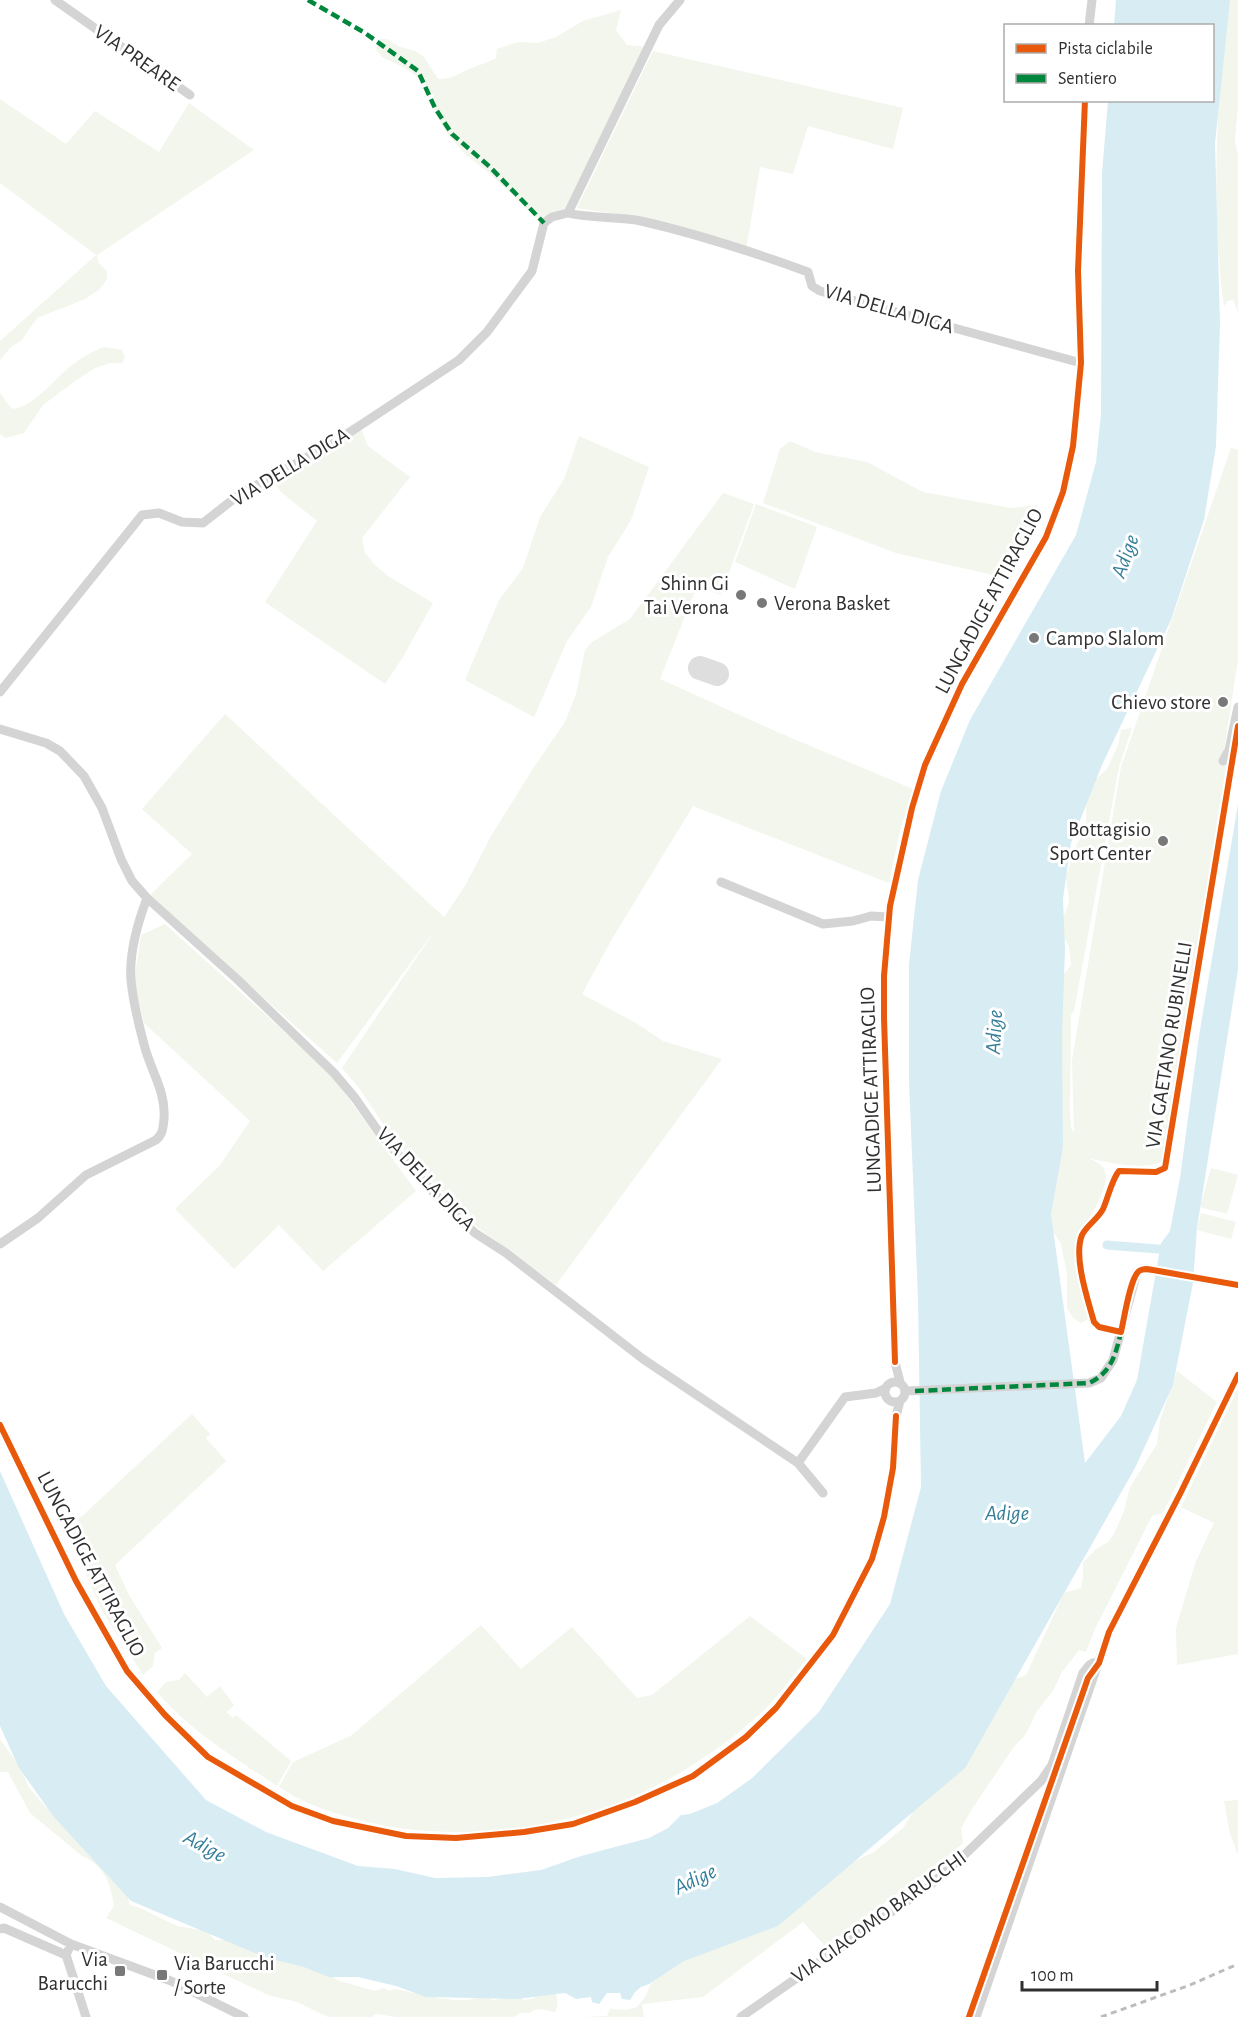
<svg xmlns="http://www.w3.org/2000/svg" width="1238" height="2017" font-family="'Alegreya Sans',sans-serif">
<rect width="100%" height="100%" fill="#fff"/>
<path fill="#f2f6ec" d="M1226,0H1238V105L1235,140L1238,156V312L1233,300L1227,301L1224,307C1210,208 1218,99 1226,0Z
M621,10L616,30L627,45L647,47L564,212L538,219L489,173L466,155L449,136L435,113L434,96L421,80L405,68L382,57L376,49L379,39H387L400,47L415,51L424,57L438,79C454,79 458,73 472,68C481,64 487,63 496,58L497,49L518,42L538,43L556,37L583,21Z
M653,51L903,108L893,149L808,126L793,174L760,167L746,250L727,244L725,239L645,218L577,208Z
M0,99L66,144L95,111L159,152L189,103L254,150L97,255L98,262L107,271V279L100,289L85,299L37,318L22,340L11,347L0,360V341L96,255L0,183Z
M103,347L122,350L125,357L122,363H110L95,368L75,381L43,405L24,433L6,438L0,434V393L12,409C34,407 53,380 71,366C80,358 91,353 103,347Z
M358,421L368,446L410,477L362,538L365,553L374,564L388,576L433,603L403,657L385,684L265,602L317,521L281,492L268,474Z
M579,436L649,467L631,520L608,557L591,607L567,641L534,717L465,680L499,600L523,568L540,517L564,479Z
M790,441L815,452L867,462L923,492L1011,508L1038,505L1022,547L1002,577L896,553L763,503L780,449Z
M1231,448L1238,450V660L1222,763L1230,765L1165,1159C1150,1172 1108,1163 1089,1158C1092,1160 1099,1163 1102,1166C1118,1185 1078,1228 1076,1249C1075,1269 1084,1299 1090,1318L1081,1323L1073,1318L1067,1308V1274L1061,1244L1052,1230L1050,1184L1056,1162L1063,1149L1060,1142L1053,988L1071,965L1069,946L1061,934V918L1065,913L1069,901L1066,877L1076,846L1086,829V800L1095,780L1107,769L1118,745L1121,730L1132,728L1119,767L1074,1011L1071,1015L1070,1110L1071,1127L1074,1133L1072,1060L1121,767Z
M723,493L754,504L721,595L697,586L660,679L775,731L913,789L900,831L889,883L693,806L612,939L582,994L636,1023L663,1041L722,1059L556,1285L478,1228L465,1216L394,1140L359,1088L342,1068L437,927L337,1063L149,896L192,854L142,809L225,714L444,917L465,886L491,836L532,770L565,722L576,694L585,650L592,642L630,619Z
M756,504L817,527L795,589L735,562Z
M165,924L330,1073L416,1191L323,1271L279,1225L234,1269L175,1209L220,1165L250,1121L144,1023L134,982L141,935Z
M1211,1168L1238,1175L1227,1214L1200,1207Z
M1201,1213L1236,1222L1231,1239L1197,1230Z
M1177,1371L1217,1402L1163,1513L1152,1516L1095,1629L1086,1652L1079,1650L1062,1672L1053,1691L1037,1711L1026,1734L1013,1748L972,1809L961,1828L963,1843L943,1861L825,1946L803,1922L703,1997L642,2004L644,2017H584L607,2016L610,2009L626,2010L637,2007L646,1996L650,1985L672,1961L832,1872L874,1852L903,1828L917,1805L1009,1681L1026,1675L1064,1593L1081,1588L1083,1577V1562L1096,1549L1108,1542L1114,1534L1124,1511L1130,1487L1157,1444L1160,1420Z
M1238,1388V1654L1177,1665L1176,1628L1196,1561L1214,1523L1181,1507Z
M192,1414L210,1434L206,1438L226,1461L115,1565L129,1595L162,1648L155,1653L153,1666L143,1675L101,1609L67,1530Z
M750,1616L807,1659C793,1675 781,1693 766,1708C742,1732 712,1753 683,1771C585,1830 454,1849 345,1816C321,1809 300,1801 279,1787L293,1762L352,1735L481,1625L521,1669L572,1627L637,1698L652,1695Z
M185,1673L207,1697L220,1686L234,1705L227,1712L233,1718L236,1715L291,1761L277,1786C235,1758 190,1731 157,1692L166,1682L179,1680Z
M0,1739L20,1767L29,1788L72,1836L126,1891L130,1905L140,1908L177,1926L206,1931L215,1940H226L314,1967L340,1981L375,1991L384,1988L389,1991L395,1989C417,1993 462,2007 481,1996L493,2000L521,1996L524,2000L531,1999L554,1989C557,1997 560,2004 555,2012C546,2011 538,2006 530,2013H520L514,2017H396L378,2014L373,2015V2017H328L297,2002L268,1995L106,1918L114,1906C111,1884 104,1865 82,1856L30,1813L8,1772H0Z
M1238,1800V1855L1230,1834L1224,1801Z"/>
<path fill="#d8ecf4" d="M1116,0H1230L1215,143L1220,323L1216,446L1204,520L1171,620L1102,765L1071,843L1063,899L1065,949L1062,1036L1063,1147L1051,1214L1085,1463L1121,1416L1137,1380L1161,1243L1170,1231L1180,1178L1199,1036L1238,804V970L1197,1228L1193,1283L1173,1385L1135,1468L965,1768L778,1926L684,1961L649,1984L641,1987L635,1992L630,2000L622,1999L620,1993H607L599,2004L592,2002L591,1997L576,1999L565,1993L517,1999L426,1997L396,1986L358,1977H329L304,1967L267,1958L131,1901L54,1817L19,1768L0,1726V1471L64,1614L106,1686L206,1800L266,1832L358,1866L395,1869L435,1878L487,1877L541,1870L581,1856L649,1838L668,1828L681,1815L690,1814L717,1803L751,1779L819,1712L890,1604L921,1487L918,1298L909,1082V964L918,880L941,791L970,720L1076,535L1096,462L1101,414L1102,173L1108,101L1212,100V26L1114,25Z"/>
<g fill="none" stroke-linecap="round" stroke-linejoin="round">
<path stroke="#d8ecf4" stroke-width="9" d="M1107,1245L1170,1250"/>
<path stroke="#dedede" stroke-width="24" d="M700,668L717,674"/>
<path stroke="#d4d4d4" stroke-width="9" d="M55,0L190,95
M1089,26L1092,0
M568,213C592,219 617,216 641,221C698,234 753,252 808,272L812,286L820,291L1081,363
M0,692L142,515L159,513L182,522L203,523L240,494L332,444L459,360L487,332L532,271L544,223L552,217L568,213L659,25L680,0
M0,729L46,743L60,751L84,776L102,808L121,859L132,881L147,898L238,980L334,1073L355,1098L383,1138L448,1208L475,1233L506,1253L643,1359L798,1463L845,1397L876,1393L886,1388
M1223,761L1229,750L1238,707
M721,882L823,924L853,921L871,916L889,917
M0,1244L38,1218L86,1175L156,1140C163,1134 163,1128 164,1119C166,1092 152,1073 145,1048C139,1026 133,1002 131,980C129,954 138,922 147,898
M885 1392a10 10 0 1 1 20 0a10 10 0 1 1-20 0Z
M900,1382L895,1362L884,1018V976L890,906L912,808L925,765L962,684L1046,537L1063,492L1073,446L1081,363L1078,271L1085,100
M906,1391L1089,1383L1101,1378L1113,1360L1137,1272L1145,1269L1238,1285
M0,1425L76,1581L127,1671L165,1715L208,1757L292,1806L333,1821L406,1836L456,1838L524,1832L573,1824L635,1802L693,1776L746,1737L776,1708L833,1635L872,1559L884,1517L893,1468L896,1416L900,1401
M798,1463L823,1493
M0,1907L71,1944L171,1981L244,2017
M0,1929L4,1928L66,1955L71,1944
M66,1955L86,2017
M741,2017L930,1885L957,1862L1041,1781L1052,1765L1083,1673C1088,1667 1090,1661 1099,1663
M976,2017L1109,1632L1180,1494L1238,1375"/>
<path stroke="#bcbcbc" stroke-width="3" stroke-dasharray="6 4.5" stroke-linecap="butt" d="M1101,2017L1190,1985L1238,1964"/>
<path stroke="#00873e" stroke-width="4.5" stroke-dasharray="9 4.5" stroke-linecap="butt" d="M308,0L365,33L418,71L435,108L452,134L490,167L544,223
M915,1391L1089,1383C1113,1372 1116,1352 1122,1328"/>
<defs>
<path id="cycleway" d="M1238,726L1165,1168L1156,1172L1119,1171C1112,1179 1108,1198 1103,1209C1098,1219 1087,1225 1082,1235C1073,1257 1088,1300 1094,1322L1099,1327L1121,1332C1124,1320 1130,1278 1139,1271C1143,1268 1148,1269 1153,1270L1238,1285
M895,1362L884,1018V976L890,906L912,808L925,765L962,684L1046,537L1063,492L1073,446L1081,363L1078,271L1085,100
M0,1425L76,1581L127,1671L165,1715L208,1757L292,1806L333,1821L406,1836L456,1838L524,1832L573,1824L635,1802L693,1776L746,1737L776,1708L833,1635L872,1559L884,1517L893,1468L896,1416
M969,2017L1088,1678L1099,1663L1109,1632L1180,1494L1238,1375"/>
</defs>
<use href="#cycleway" stroke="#fff" stroke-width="10"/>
<use href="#cycleway" stroke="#e8590c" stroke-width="6"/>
</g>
<g fill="#787878" stroke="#fff" stroke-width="2">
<circle cx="741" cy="595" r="6"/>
<circle cx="762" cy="603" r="6"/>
<circle cx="1034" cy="638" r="6"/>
<circle cx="1223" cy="702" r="6"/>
<circle cx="1163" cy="841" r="6"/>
<rect x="114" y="1965" width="12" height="12" rx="3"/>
<rect x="156" y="1969" width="12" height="12" rx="3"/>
</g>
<g text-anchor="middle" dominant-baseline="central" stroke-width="6" stroke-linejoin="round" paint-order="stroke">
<g font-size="21" fill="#303030" stroke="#fff">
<text transform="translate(137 58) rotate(35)">VIA PREARE</text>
<text transform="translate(889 309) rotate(16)">VIA DELLA DIGA</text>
<text transform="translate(290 467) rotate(-31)">VIA DELLA DIGA</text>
<text transform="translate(989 601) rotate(-62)">LUNGADIGE ATTIRAGLIO</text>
<text transform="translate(1169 1045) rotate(-81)">VIA GAETANO RUBINELLI</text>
<text transform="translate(871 1090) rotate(-92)">LUNGADIGE ATTIRAGLIO</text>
<text transform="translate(426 1179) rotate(47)">VIA DELLA DIGA</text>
<text transform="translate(91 1564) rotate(62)">LUNGADIGE ATTIRAGLIO</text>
<text transform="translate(879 1917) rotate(-36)">VIA GIACOMO BARUCCHI</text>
</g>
<g font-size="21" fill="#303030" stroke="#fff" text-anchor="end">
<text x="729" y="583">Shinn Gi<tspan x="729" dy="24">Tai Verona</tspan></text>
<text x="774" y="603" text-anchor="start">Verona Basket</text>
<text x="1046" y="638" text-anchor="start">Campo Slalom</text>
<text x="1211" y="702">Chievo store</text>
<text x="1151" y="829">Bottagisio<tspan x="1151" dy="24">Sport Center</tspan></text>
<text x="108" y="1959">Via<tspan x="108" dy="24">Barucchi</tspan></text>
<text x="174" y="1963" text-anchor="start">Via Barucchi<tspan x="174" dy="24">/ Sorte</tspan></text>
</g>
<g font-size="22" font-style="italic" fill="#357e9a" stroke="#fff">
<text transform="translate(1125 556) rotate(-70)">Adige</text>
<text transform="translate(994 1032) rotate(-87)">Adige</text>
<text x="1007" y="1513">Adige</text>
<text transform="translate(205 1846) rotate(29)">Adige</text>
<text transform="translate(695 1879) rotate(-25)">Adige</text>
</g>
</g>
<rect x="1004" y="24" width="210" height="78" fill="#ffffff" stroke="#acacac" stroke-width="1.5"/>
<rect x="1016" y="44" width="30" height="9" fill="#e8590c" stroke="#acacac" stroke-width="1.5"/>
<text x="1058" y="54" font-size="18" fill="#303030">Pista ciclabile</text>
<rect x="1016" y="74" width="30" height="9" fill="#00873e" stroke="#acacac" stroke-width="1.5"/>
<text x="1058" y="84" font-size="18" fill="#303030">Sentiero</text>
<path d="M1022 1981v9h135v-9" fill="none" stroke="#303030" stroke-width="3"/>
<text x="1031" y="1981" font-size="18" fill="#303030" stroke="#ffffff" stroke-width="4.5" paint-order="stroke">100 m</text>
</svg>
